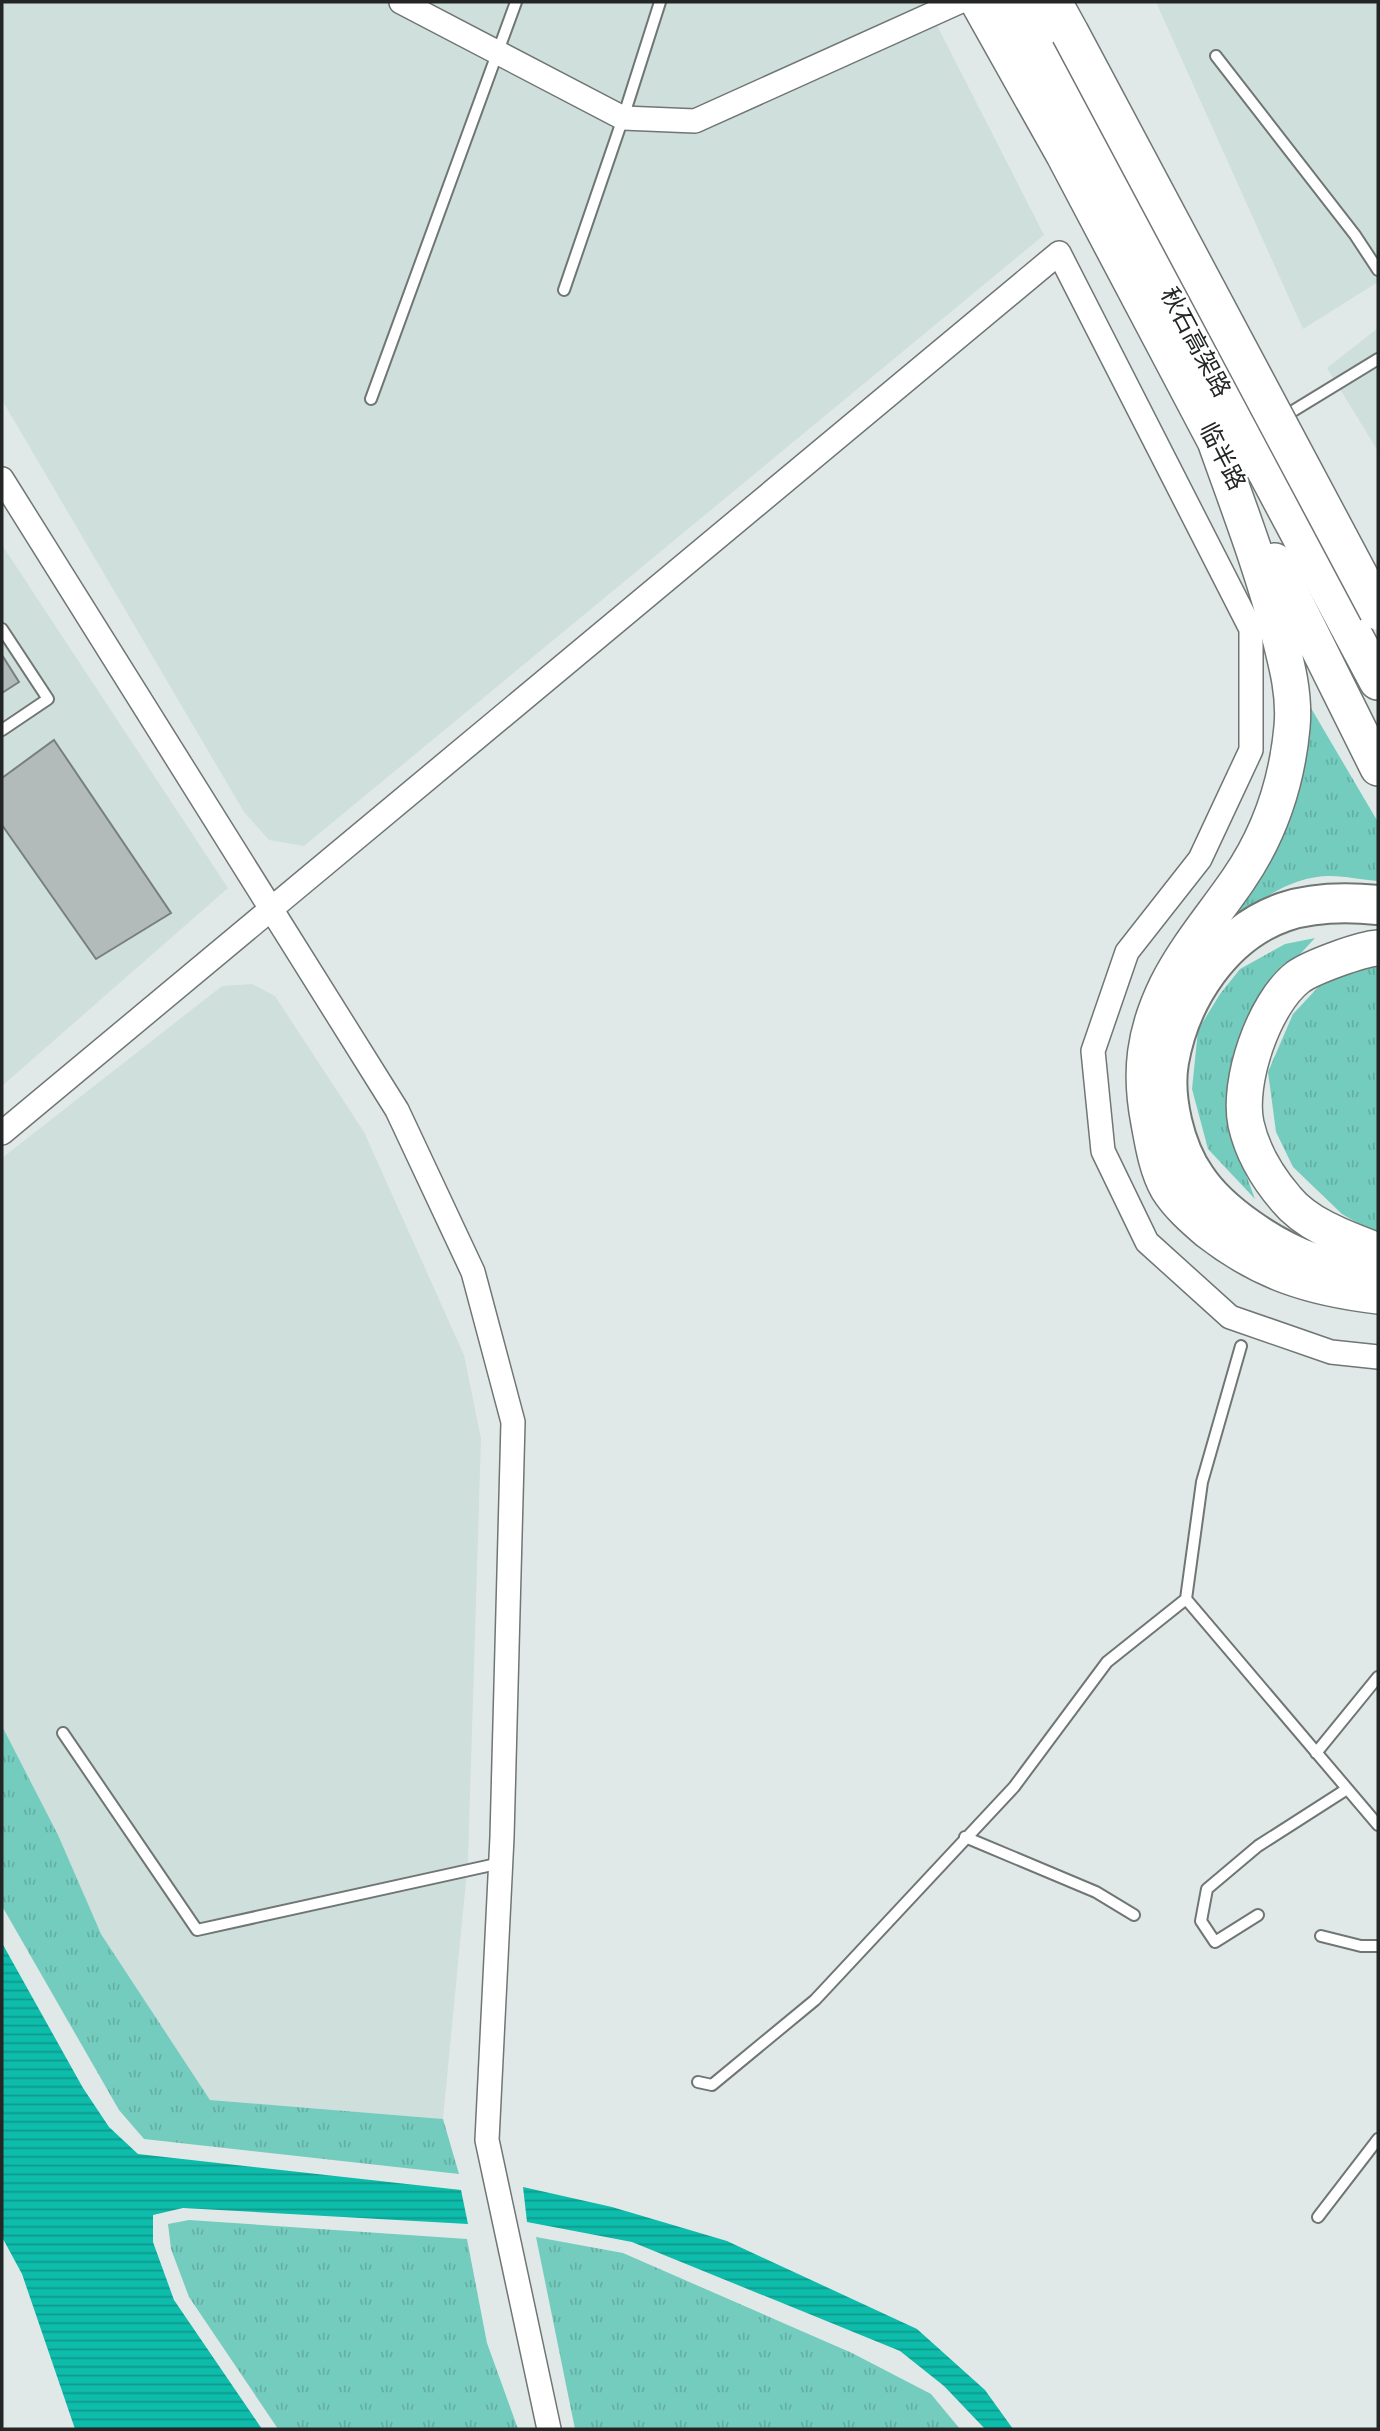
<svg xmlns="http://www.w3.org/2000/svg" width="1380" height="2431" font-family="'Asap Condensed','Noto Sans SC',sans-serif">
<defs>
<pattern id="grass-tufts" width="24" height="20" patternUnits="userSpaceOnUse" patternTransform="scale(1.75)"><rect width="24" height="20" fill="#74ccbe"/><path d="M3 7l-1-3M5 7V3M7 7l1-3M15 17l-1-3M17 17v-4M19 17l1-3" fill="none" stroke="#64afa3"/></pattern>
<pattern id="water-rules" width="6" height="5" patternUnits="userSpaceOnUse" patternTransform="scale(1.75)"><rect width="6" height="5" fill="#0ebcab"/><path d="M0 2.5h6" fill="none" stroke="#0d998b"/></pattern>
</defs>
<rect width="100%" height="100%" fill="#e1e9e8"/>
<path fill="#cedfdc" d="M2,2H925L1044,235L304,846L269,840L244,812L2,400Z
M1156,2H1378V282L1303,329Z
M1378,328V451L1327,368Z
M2,545L228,888L2,1086Z
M252,984L275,996L364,1132L464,1355L481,1439L468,1860L443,2119L210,2100L101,1934L2,1735V1158L222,986Z"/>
<path fill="url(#grass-tufts)" d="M1308,703L1378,822V881C1362,880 1346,876 1330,876C1289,876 1255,904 1223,926Z
M1315,938L1290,965L1232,1137L1255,1199L1208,1149L1192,1089L1198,1030L1220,994L1240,969L1285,944Z
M1378,963V1235L1342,1214L1293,1167L1276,1132L1268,1072L1293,1014L1323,982Z
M2,1726L58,1835L101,1934L210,2100L443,2119L459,2174L144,2139L119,2110L2,1906Z
M189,2220L467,2239L487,2343L518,2429H278L189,2297L171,2249L168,2224Z
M536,2237L623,2253L852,2353L931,2394L960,2429H575Z"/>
<path fill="url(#water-rules)" d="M2,1943L83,2088L109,2127L138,2154L461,2190L468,2224L183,2208L153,2215V2242L174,2300L262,2429H75L22,2274L2,2237Z
M523,2187L612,2207L727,2241L917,2329L985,2390L1013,2429H985L944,2386L900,2351L632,2242L527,2222Z"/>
<path fill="#b3bbba" stroke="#78807e" stroke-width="2" d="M2,655L19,682L2,693Z
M54,740L171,913L96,959L2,825V778Z"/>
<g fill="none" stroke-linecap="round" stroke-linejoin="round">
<defs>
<path id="service" d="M1216,56L1355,235L1378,270
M564,290L623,118L660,2
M371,399L516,2
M1288,414L1378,359
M2,629L48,699L2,730
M1186,1599L1378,1825
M63,1733L197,1930L501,1863
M1316,1753L1378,1677
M965,1837L1096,1892L1134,1915
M1258,1915L1215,1942L1201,1921L1207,1889L1258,1846L1347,1789
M1321,1936L1361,1946H1378
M698,2082L712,2085L815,2000L1014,1787L1107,1662L1186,1599L1202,1482L1241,1346
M1318,2217L1378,2139"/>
<path id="minor" d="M401,2L623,118L695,121L959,2
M2,479L397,1110L473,1272L513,1422L502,1837L487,2140L549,2429
M2,1133L1059,253L1251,629V750L1200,859L1127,952L1093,1051L1103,1151L1147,1242L1230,1317L1331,1352L1378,1357"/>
<path id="primary" d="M978,2L1064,155L1224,458
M1214,438C1237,503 1262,567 1279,634C1287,665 1295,695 1292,727C1287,782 1269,835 1238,880C1214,915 1186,947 1167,985C1144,1032 1139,1072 1149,1123C1153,1145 1157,1170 1168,1189C1178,1205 1194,1219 1208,1231C1262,1273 1311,1288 1378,1296
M1275,561L1378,768
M1378,948C1361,949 1312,967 1298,977C1264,1003 1237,1082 1246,1124C1252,1151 1268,1178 1286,1199C1308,1226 1347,1239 1378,1251"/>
<path id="trunk" d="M1016,2L1378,681
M1053,2L1070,33"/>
<path id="motorway" d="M1378,905C1347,902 1314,902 1284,912C1221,934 1180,999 1169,1062C1163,1098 1175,1148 1196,1178C1219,1213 1272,1248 1311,1262C1332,1270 1356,1272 1378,1276"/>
</defs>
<use href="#service" stroke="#6f7674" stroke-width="14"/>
<use href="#minor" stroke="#6f7674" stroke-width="26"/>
<use href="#primary" stroke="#6f7674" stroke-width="38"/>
<use href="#trunk" stroke="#6f7674" stroke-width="40"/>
<use href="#motorway" stroke="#6f7674" stroke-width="42"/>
<use href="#service" stroke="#fff" stroke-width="10"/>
<use href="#minor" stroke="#fff" stroke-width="23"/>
<use href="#primary" stroke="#fff" stroke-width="35"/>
<use href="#trunk" stroke="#fff" stroke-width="37"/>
<use href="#motorway" stroke="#fff" stroke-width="38"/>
<defs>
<path id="trunk-bridge" d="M1070,33L1378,611"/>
</defs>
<use href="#trunk-bridge" stroke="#6f7674" stroke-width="40" stroke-linecap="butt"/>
<use href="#trunk-bridge" stroke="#fff" stroke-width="37"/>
</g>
<g text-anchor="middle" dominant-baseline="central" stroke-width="5" stroke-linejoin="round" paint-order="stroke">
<g font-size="24" fill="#232625" stroke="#fff">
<text transform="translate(1196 342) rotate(62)">秋石高架路</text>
<text transform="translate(1223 456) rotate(63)">临半路</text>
</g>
</g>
<rect width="1380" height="2431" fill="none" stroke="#232625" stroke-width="7"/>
</svg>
